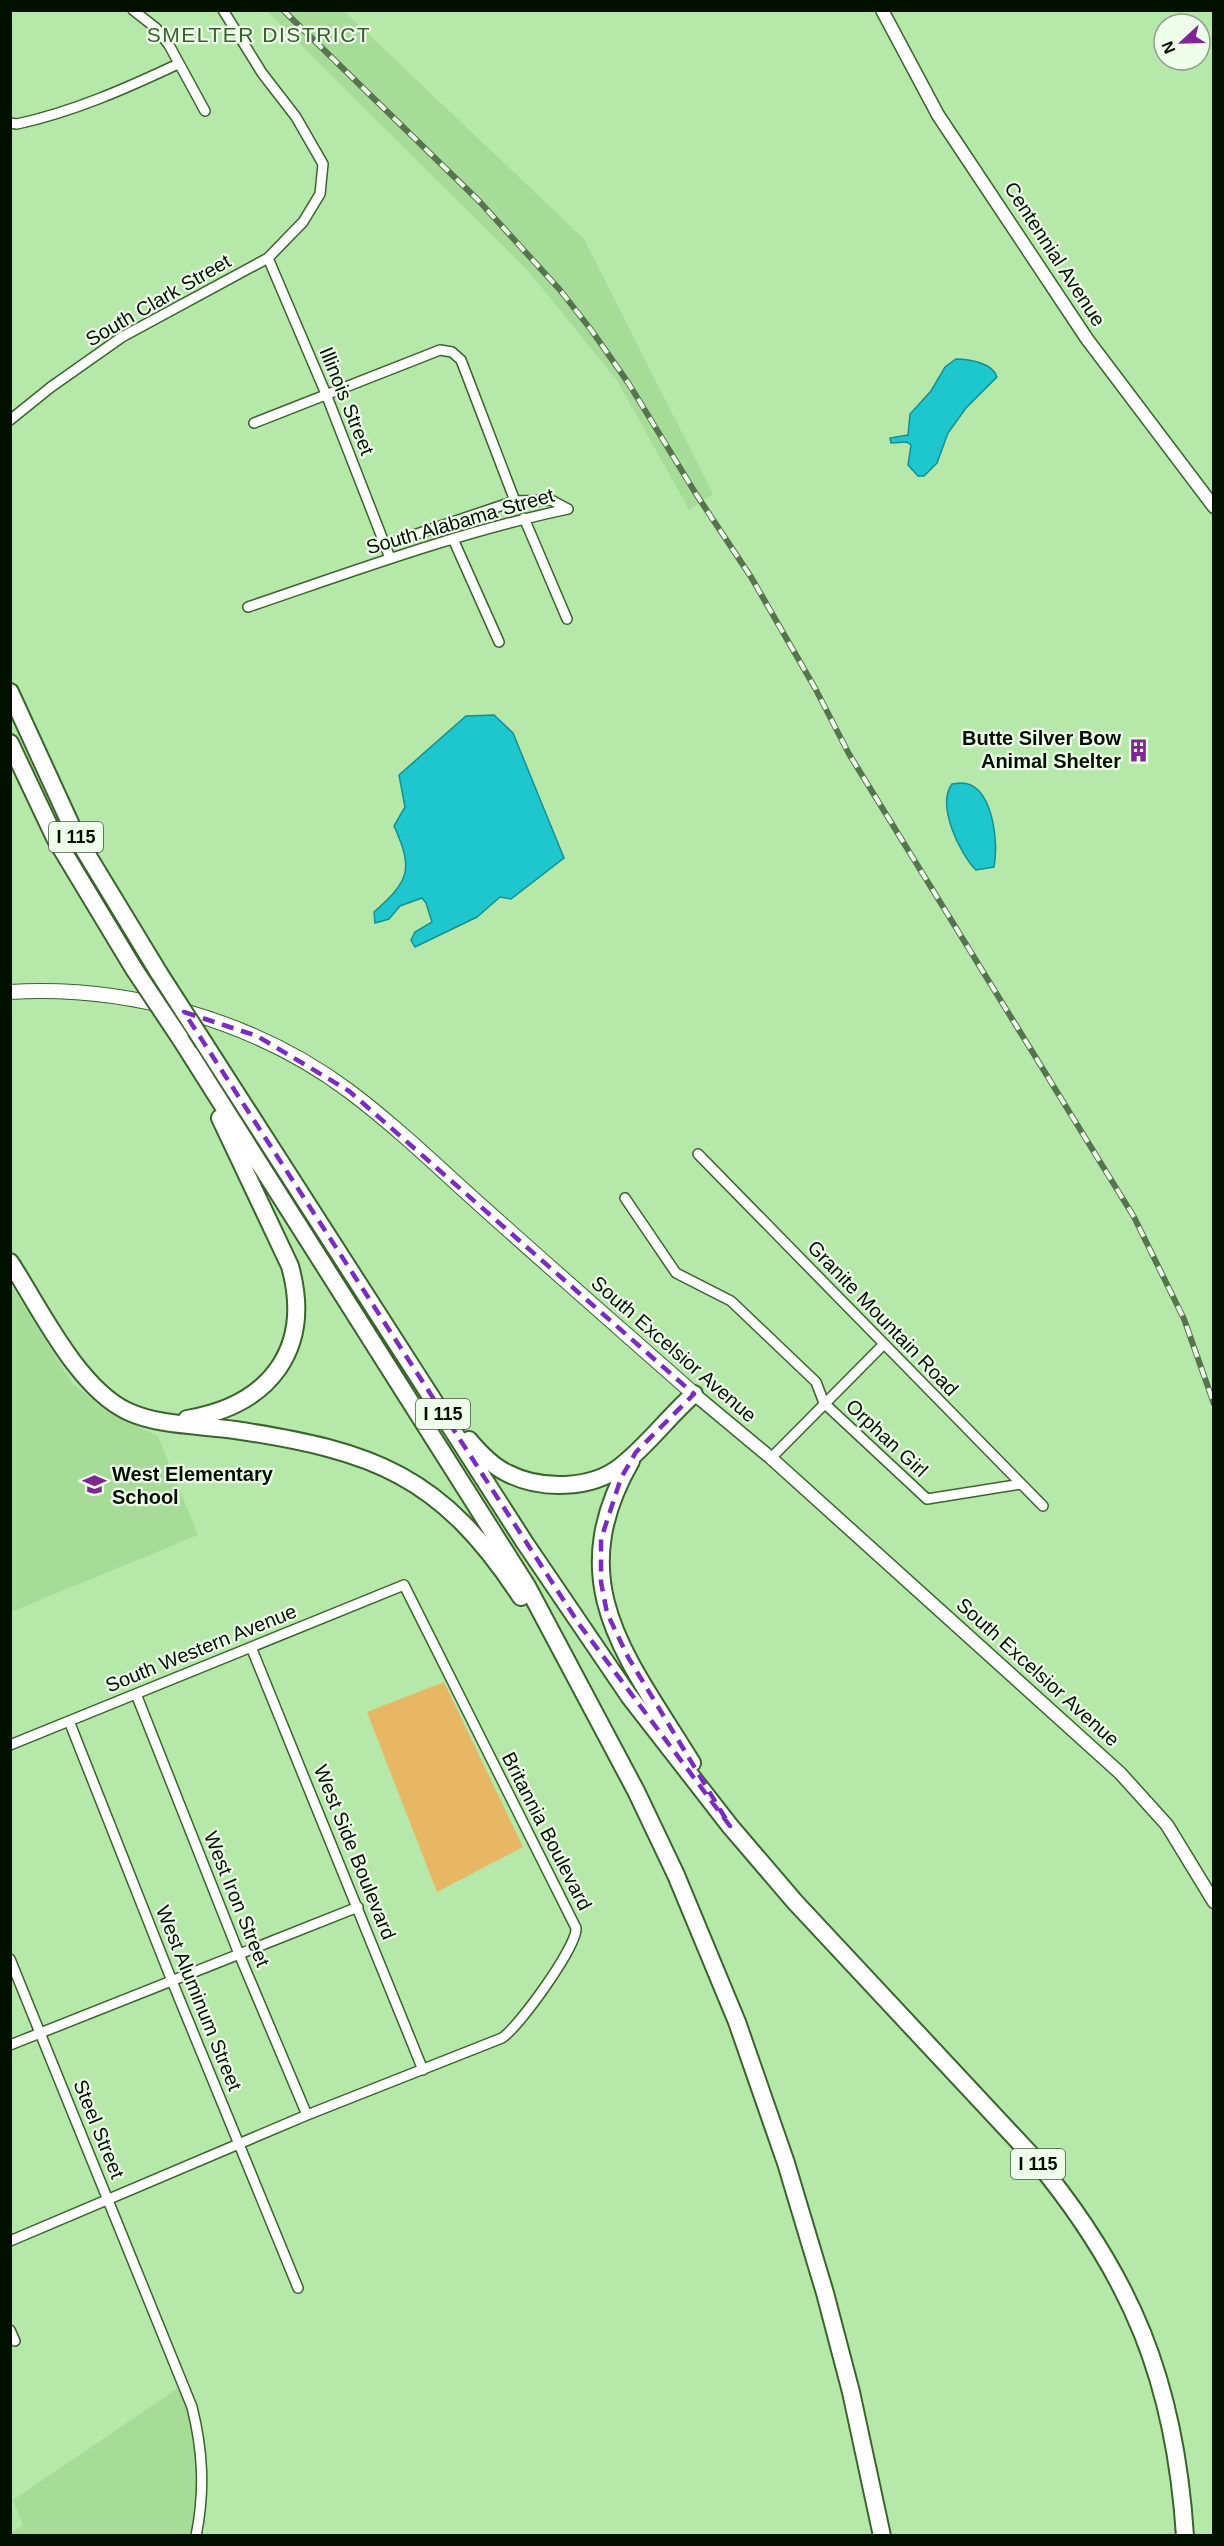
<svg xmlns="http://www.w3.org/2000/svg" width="1224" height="2546" font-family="Arial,sans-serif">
<rect width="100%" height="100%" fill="#b6e8a9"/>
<path fill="#a7dc98" d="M267,11H344L584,239L713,494L689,510L617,380L528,271Z
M10,1284L73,1384L108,1412L158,1436L198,1535L11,1612Z
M184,2384L201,2441L196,2535L11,2536V2532L23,2526L13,2500Z"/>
<path fill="#e7b765" d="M444,1682L523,1847L437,1892L367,1712Z"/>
<path fill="#1ec6cd" stroke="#168f90" stroke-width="1.5" d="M956,359C969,359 993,363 997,377L966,408L948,433L937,463L924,476H918L908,465L911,445L907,442L891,443L890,438L908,435L910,414L931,391L945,367Z
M494,715L513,733L564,858L511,899L500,897L477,917L415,947L411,940L415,932L432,922L426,903L422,898L400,906L389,919L375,923L374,912C409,881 414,870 394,826L405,807L399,775L466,716Z
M960,783C993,782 999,843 994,867L976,870C960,854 936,805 952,784Z"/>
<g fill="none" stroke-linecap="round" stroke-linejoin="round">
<defs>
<path id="minor" d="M133,10L156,28L169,45L205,111
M10,123L17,124C73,112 127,88 178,64
M268,258L326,394L390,558
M10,420L51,387L122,337L268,258L303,222L320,194L323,164L296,117L262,73L223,10
M254,423L440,350L452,352L461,360L515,501
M524,518L567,619
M453,539L499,642
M384,545L515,501L551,500L568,509
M248,607C354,571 459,532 568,509
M698,1154L1043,1506
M625,1198L676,1273L731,1301L816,1382L824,1403L927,1499L1021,1484
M771,1458L884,1344
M251,1647L423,2070
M136,1694L239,1954L307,2115
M69,1721L172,1981L298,2288
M10,1745L404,1585L576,1928C578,1945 519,2027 502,2038L307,2115L10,2241
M10,1959L192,2407C203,2451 205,2491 196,2536
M10,2045L358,1907
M10,2330L15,2341"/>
<path id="tertiary" d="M882,10L938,115L1087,339L1214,507
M694,1394L771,1458L1120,1773L1167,1825L1214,1902"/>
<path id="secondary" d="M10,992C128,985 254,1020 349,1091C397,1127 441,1170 486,1210C555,1272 625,1333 694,1394"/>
<path id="motorway" d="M10,692L77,838L159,973
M10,743L55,838L134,969
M180,1038L527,1586L636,1791L676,1875L737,2022L786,2163L825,2293L851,2392L882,2536
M204,1043L525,1543L629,1696L730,1826L795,1902L1034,2158C1132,2276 1175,2382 1185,2536
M10,1262C40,1308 77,1387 127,1411C158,1426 201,1425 235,1430C374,1451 441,1475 521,1597
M187,1419C270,1405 313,1349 290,1266L220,1118
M469,1440C479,1452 492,1466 507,1473C540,1490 591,1490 621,1466C648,1445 668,1417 694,1394
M631,1461C560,1585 628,1658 692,1763"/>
</defs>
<use href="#minor" stroke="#39652c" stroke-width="12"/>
<use href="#tertiary" stroke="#39652c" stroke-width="15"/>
<use href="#secondary" stroke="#39652c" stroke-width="16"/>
<use href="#motorway" stroke="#39652c" stroke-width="20"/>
<use href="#minor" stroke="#fff" stroke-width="9"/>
<use href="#tertiary" stroke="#fff" stroke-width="12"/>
<use href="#secondary" stroke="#fff" stroke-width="14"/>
<use href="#motorway" stroke="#fff" stroke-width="16"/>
<defs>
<path id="rail" d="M283,10L479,201L560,290L592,331L629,384L696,494L751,577L815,688L849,754L1134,1217L1184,1319L1214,1404"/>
</defs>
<use href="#rail" stroke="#56754f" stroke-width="6"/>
<use href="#rail" stroke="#effeeb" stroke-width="4" stroke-dasharray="11" stroke-linecap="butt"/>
<defs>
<path id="motorway-bridge" d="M134,969L180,1038
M159,973L204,1043"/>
</defs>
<use href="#motorway-bridge" stroke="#39652c" stroke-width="20" stroke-linecap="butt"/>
<use href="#motorway-bridge" stroke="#fff" stroke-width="16"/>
</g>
<path fill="none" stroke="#7b2cbf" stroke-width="4.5" stroke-dasharray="12 8" stroke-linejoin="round" d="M184,1012L257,1036L349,1091L694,1394L636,1452L621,1478L601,1539V1582L607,1613L628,1657L730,1826L579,1624Z"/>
<defs>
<symbol id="building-bare" viewBox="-9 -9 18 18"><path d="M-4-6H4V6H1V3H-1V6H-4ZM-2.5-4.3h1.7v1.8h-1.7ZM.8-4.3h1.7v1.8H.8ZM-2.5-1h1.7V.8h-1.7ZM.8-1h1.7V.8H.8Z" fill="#7f2694" stroke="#effeeb" stroke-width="2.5" paint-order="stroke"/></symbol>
<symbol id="school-bare" viewBox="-9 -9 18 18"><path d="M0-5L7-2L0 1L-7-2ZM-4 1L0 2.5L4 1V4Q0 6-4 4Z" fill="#7f2694" stroke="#effeeb" stroke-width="2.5" paint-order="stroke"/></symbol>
</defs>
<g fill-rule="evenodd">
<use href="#building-bare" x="1122" y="734" width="33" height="33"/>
<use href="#school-bare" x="78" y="1468" width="33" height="33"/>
</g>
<g text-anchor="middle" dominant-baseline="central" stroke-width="4.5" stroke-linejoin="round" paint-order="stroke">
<g fill="#effeeb" stroke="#495746" stroke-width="1.5">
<rect x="49" y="822" width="54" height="30" rx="4.5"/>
<rect x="416" y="1399" width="54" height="30" rx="4.5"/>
<rect x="1011" y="2149" width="54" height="30" rx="4.5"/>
</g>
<g font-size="18" font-weight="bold" fill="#021000">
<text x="76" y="837">I 115</text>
<text x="443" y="1414">I 115</text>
<text x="1038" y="2164">I 115</text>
</g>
<g font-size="20" fill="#021000" stroke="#effeeb">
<text transform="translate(1055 254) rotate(57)">Centennial Avenue</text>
<text transform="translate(158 300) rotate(-30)">South Clark Street</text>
<text transform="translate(347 401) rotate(68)">Illinois Street</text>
<text transform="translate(460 521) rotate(-16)">South Alabama Street</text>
<text transform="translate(883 1318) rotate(46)">Granite Mountain Road</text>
<text transform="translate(674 1349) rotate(41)">South Excelsior Avenue</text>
<text transform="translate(887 1438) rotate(43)">Orphan Girl</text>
<text transform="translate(201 1648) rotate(-22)">South Western Avenue</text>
<text transform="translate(1038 1672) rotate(42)">South Excelsior Avenue</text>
<text transform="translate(547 1831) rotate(63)">Britannia Boulevard</text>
<text transform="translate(355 1852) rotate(68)">West Side Boulevard</text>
<text transform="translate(237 1899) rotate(68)">West Iron Street</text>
<text transform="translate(199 1998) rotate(68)">West Aluminum Street</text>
<text transform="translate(99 2129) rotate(68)">Steel Street</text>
</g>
<g font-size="20" font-weight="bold" fill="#021000" stroke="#effeeb" text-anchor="end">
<text x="1121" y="738">Butte Silver Bow<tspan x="1121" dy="23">Animal Shelter</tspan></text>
<text x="112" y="1474" text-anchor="start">West Elementary<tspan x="112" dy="23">School</tspan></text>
</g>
<g font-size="21" letter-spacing="1.5" fill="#356128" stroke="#effeeb">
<text x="259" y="34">SMELTER DISTRICT</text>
</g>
</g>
<rect width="1224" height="2546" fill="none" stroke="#021000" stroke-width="24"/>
<g transform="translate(1182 42) rotate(248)"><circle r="28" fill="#effeeb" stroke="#909f8d" stroke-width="1.5"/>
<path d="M0-4.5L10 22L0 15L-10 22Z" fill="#7f2694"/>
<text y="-9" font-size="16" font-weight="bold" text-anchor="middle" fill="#021000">N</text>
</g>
</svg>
